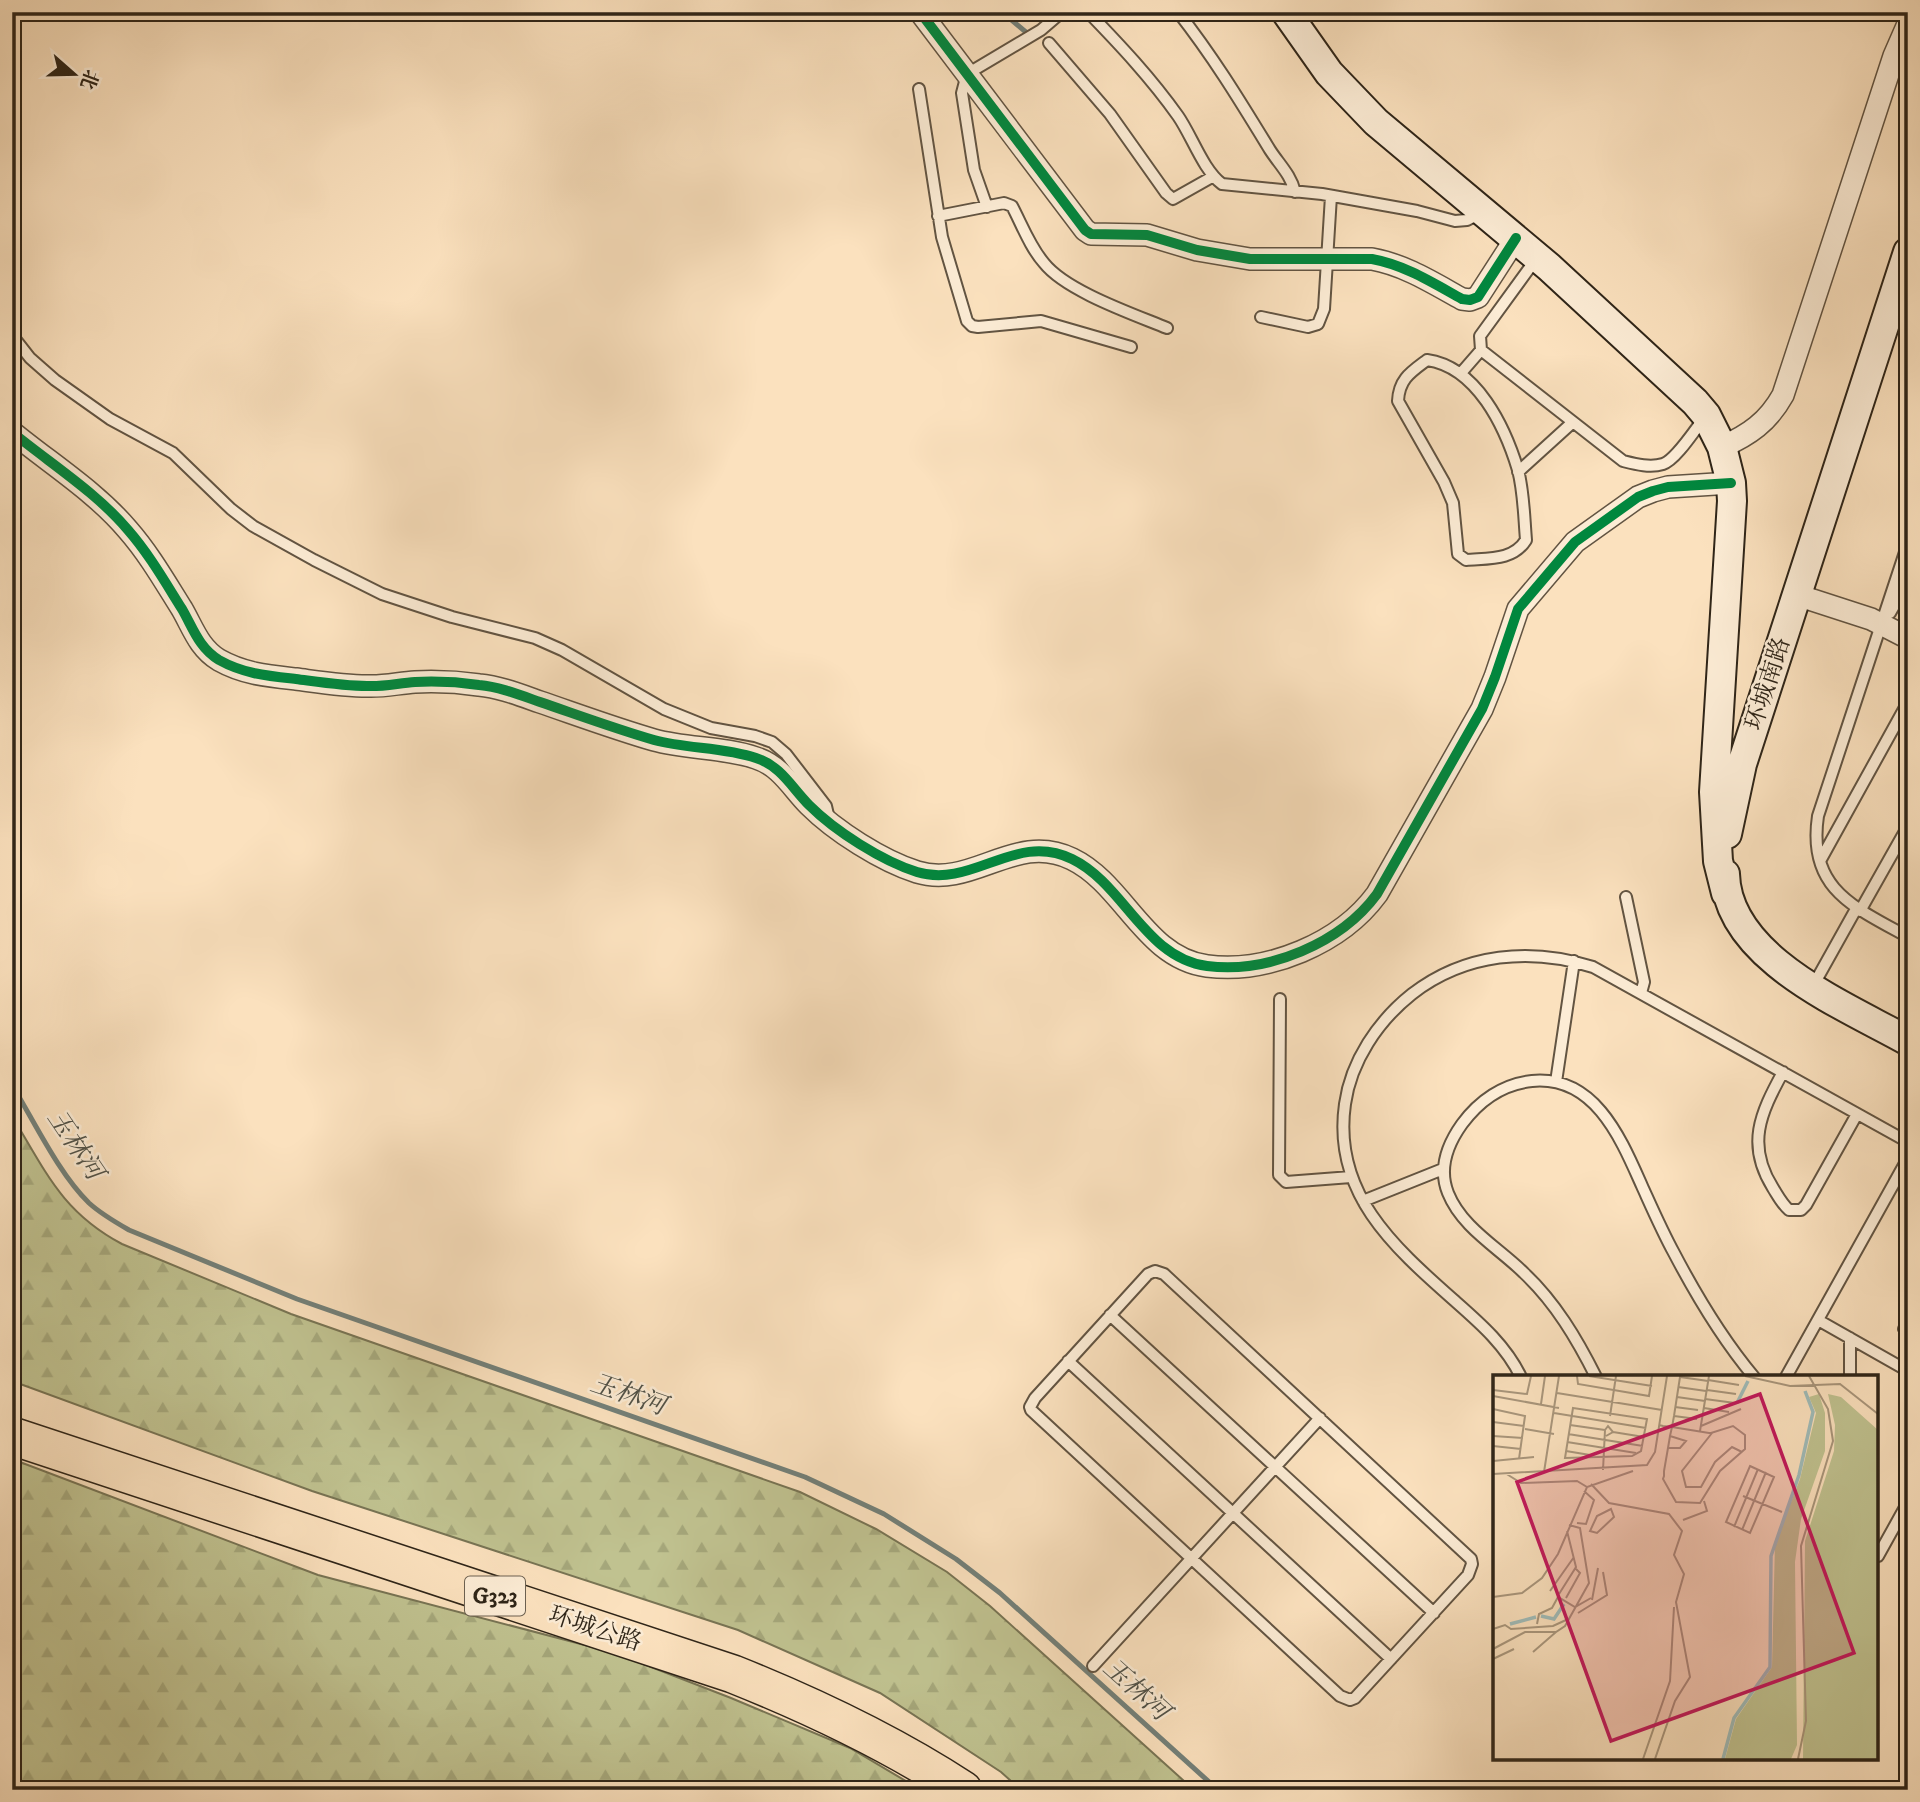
<svg xmlns="http://www.w3.org/2000/svg" width="1920" height="1802" font-family="'IM FELL DW Pica','Noto Serif SC',serif">
<defs>
<pattern id="forest-firs" width="22" height="20" patternUnits="userSpaceOnUse" patternTransform="scale(1.75)"><rect width="22" height="20" fill="#c0c290"/><path d="M5 1l3.5 6h-7zM16 11l3.5 6h-7z" fill="#a5a77b"/></pattern>
</defs>
<rect width="100%" height="100%" fill="#fbe1be"/>
<filter id="stains"><feTurbulence type="fractalNoise" baseFrequency=".00286" numOctaves="4"/><feColorMatrix values="0 0 0 0 .2 0 0 0 0 .09 0 0 0 0 .02 0 0 0 .5 -.17"/></filter>
<radialGradient id="worn" r=".72"><stop offset=".6" stop-color="#630" stop-opacity="0"/><stop offset="1" stop-color="#630" stop-opacity=".3"/></radialGradient>
<path fill="url(#forest-firs)" stroke="#787454" stroke-width="2" d="M12,1116C46,1172 62,1212 122,1244L291,1314L800,1492L876,1529L947,1572L990,1606L1194,1790H1021L1001,1772L880,1693L738,1630L312,1491L12,1381Z
M12,1459L318,1575L615,1653L731,1698L850,1748L921,1790H12Z"/>
<g fill="none" stroke-linecap="round" stroke-linejoin="round">
<path stroke="#738079" stroke-width="5" d="M1002,12L1027,33
M12,1085C34,1121 59,1174 89,1203C101,1214 115,1222 129,1230L297,1299L805,1477L884,1514L956,1559L1000,1593L1218,1790"/>
<defs>
<path id="lane" d="M1088,12C1120,45 1151,78 1178,116C1192,136 1203,170 1222,184L1322,194L1417,211L1455,221L1467,220L1481,213
M1178,12C1214,58 1240,101 1270,150C1279,164 1291,175 1295,192
M1049,43L1110,114L1166,193L1173,199L1212,177
M919,89L942,237L967,321L972,326L978,327L1041,321L1131,347
M987,207L974,170L962,93L967,74L1041,30L1062,12
M938,216L1004,203L1012,206C1022,225 1030,247 1044,263C1066,291 1133,314 1167,328
M1536,259L1480,336L1481,350L1623,461C1635,464 1650,468 1663,464C1676,460 1696,428 1705,417
M1261,317L1308,327L1318,324L1324,309L1331,196
M12,335L30,358L55,380L110,419L173,453L231,509L253,526L314,560L382,594L452,617L535,638L562,650L664,709L711,728L755,736L772,742L786,754L826,806L829,819
M1427,360C1477,367 1505,427 1518,470C1524,493 1524,517 1526,540C1513,561 1488,558 1466,560L1458,554L1453,503L1444,482L1398,401C1399,379 1411,372 1427,360Z
M1461,373L1481,350
M1518,472L1573,422
M1908,543L1818,816C1807,889 1854,907 1908,937
M1890,613L1908,581
M1820,861L1908,702
M1626,897L1644,982L1641,993
M1860,911L1908,826
M1813,986L1856,909
M1280,999L1279,1175L1286,1182L1351,1177
M1783,1072C1760,1114 1746,1145 1773,1188C1778,1196 1782,1204 1789,1210H1801L1806,1205L1857,1114
M1556,1082L1574,961
M1363,1201L1443,1169
M1155,1271L1164,1274L1471,1559L1472,1564L1468,1575L1355,1698L1350,1700L1340,1696L1031,1410L1030,1407L1035,1398L1148,1274Z
M1110,1315L1434,1613
M1818,1320L1908,1371
M1904,1329L1908,1322
M1850,1338V1377
M1068,1361L1391,1659
M1521,1377C1506,1346 1481,1324 1456,1302C1395,1248 1332,1194 1345,1104C1351,1061 1378,1021 1412,994C1465,953 1531,947 1593,967L1908,1142
M1596,1377C1577,1339 1555,1302 1524,1273C1499,1248 1462,1228 1448,1193C1438,1168 1447,1145 1462,1124C1479,1101 1503,1084 1532,1081C1595,1075 1621,1139 1642,1186C1652,1208 1662,1231 1674,1253C1696,1295 1723,1340 1754,1377
M1786,1377L1908,1158
M1878,1556L1908,1502
M1093,1666L1320,1418"/>
<path id="street" d="M920,12L1085,230L1091,234L1147,235L1197,250L1250,259H1372C1405,265 1433,283 1462,299L1470,300L1478,297L1516,238
M12,432C51,464 96,492 128,530C149,554 165,582 182,609C193,628 199,648 219,660C244,674 268,676 296,679C319,682 344,686 367,686C383,687 399,683 415,682C436,681 458,682 479,685C500,687 520,695 540,702C578,715 616,729 654,740C687,749 724,747 756,758C781,766 792,788 809,805C835,831 882,861 917,872C973,889 1015,831 1072,859C1124,884 1145,958 1207,966C1268,974 1341,943 1377,894L1482,709L1495,677L1518,609L1575,542L1638,497L1653,491L1668,487L1731,483
M1722,447C1749,435 1768,422 1783,395L1894,56L1908,24
M1797,595L1871,619L1908,638"/>
<path id="secondary" d="M1286,12L1329,73L1376,122L1549,267L1695,402L1706,415L1722,447L1731,483L1732,501L1714,792L1718,861L1726,893
M1727,834L1742,764L1908,252
M1725,874C1727,958 1844,1005 1908,1041"/>
<path id="highway" d="M12,1436L733,1674C813,1706 891,1743 963,1790"/>
</defs>
<use href="#lane" stroke="#625442" stroke-width="14"/>
<use href="#street" stroke="#625442" stroke-width="24"/>
<use href="#secondary" stroke="#2f2518" stroke-width="32"/>
<use href="#highway" stroke="#2f2518" stroke-width="40"/>
<use href="#lane" stroke="#fcecd5" stroke-width="10"/>
<use href="#street" stroke="#fcecd5" stroke-width="21"/>
<use href="#secondary" stroke="#fcecd5" stroke-width="28"/>
<use href="#highway" stroke="#fbe1be" stroke-width="37"/>
<defs>
<path id="cycleway" d="M920,12L1085,230L1091,234L1147,235L1197,250L1250,259H1372C1405,265 1433,283 1462,299L1470,300L1478,297L1516,238
M12,432C51,464 96,492 128,530C149,554 165,582 182,609C193,628 199,648 219,660C244,674 268,676 296,679C319,682 344,686 367,686C383,687 399,683 415,682C436,681 458,682 479,685C500,687 520,695 540,702C578,715 616,729 654,740C687,749 724,747 756,758C781,766 792,788 809,805C835,831 882,861 917,872C973,889 1015,831 1072,859C1124,884 1145,958 1207,966C1268,974 1341,943 1377,894L1482,709L1495,677L1518,609L1575,542L1638,497L1653,491L1668,487L1731,483"/>
</defs>
<use href="#cycleway" stroke="#fcecd5" stroke-width="15"/>
<use href="#cycleway" stroke="#00873e" stroke-width="10"/>
</g>
<g text-anchor="middle" dominant-baseline="central" stroke-width="5" stroke-linejoin="round" paint-order="stroke">
<rect fill="#fcecd5" stroke="#6c6151" stroke-width="2" x="465" y="1576.5" width="60" height="39" rx="5"/>
<g font-size="23" font-weight="bold" fill="#2f2518">
<text x="495" y="1596">G323</text>
</g>
<g font-size="24" fill="#2f2518" stroke="#fcecd5">
<text transform="translate(1768 684) rotate(-72)">环城南路</text>
<text transform="translate(595 1629) rotate(18)">环城公路</text>
</g>
<g font-size="26" font-style="italic" fill="#515248" stroke="#fcecd5">
<text transform="translate(75 1145) rotate(56)">玉林河</text>
<text transform="translate(628 1395) rotate(19)">玉林河</text>
<text transform="translate(1136 1690) rotate(42)">玉林河</text>
</g>
</g>
<g transform="translate(1493 1375)">
<rect width="385" height="385" fill="#fbe1be"/>
<path d="M326,19L332,38V76L308,144L302,187L304,370L298,384H232L243,344L279,292L282,168L307,104L323,38L316,22ZM335,19L348,22L385,55V384H310L312,166L341,76L342,50Z" fill="#c0c290"/>
<path fill="none" stroke="#a0bcb9" stroke-width="3.5" d="M244,28L255,6M48,241L61,244L71,229M17,249L43,242M230,384L241,343L277,292L278,181L306,100L320,37L312,16"/>
<path fill="none" stroke="#a9967c" stroke-width="2" d="M84,1L85,9L156,21L159,1M96,1L159,11M252,1L297,11L347,9L385,39M215,5L246,10M185,12L213,16M0,15L34,19L38,1M214,15L243,19M64,18L169,35M0,21L66,33M184,22L212,26M212,24L242,28M48,29L52,1M182,32L205,35M80,33L154,44L148,76L139,81L72,83ZM211,33L236,37M0,34L32,41L26,84M61,38L153,53M117,41L123,1M181,41L204,44M0,47L31,51M77,50L112,55M166,50L170,51L179,52L216,58H218L240,51L252,60V74L227,96L207,128L183,127L170,104L171,101V96L175,73L177,61L179,52L181,41L187,2L215,6M208,51L248,34M32,54L61,59M207,56L216,1M120,57L151,62M219,58L189,96L193,112H208L222,87L239,72L249,77M75,59L150,71M0,61L30,63M74,67L143,78M0,71L28,74M175,73H187L193,66L177,61M73,76L97,80M0,86L41,82M257,91L281,102L257,158L233,147ZM110,95L112,55L115,51L120,57L113,61M51,97L66,1M12,98L28,108L84,106L94,112M0,99L154,90L162,77L174,1M98,109L116,128L176,139L189,156L181,180L191,199L183,227L197,302L182,326L162,384M250,121L289,137M118,134L121,142L104,158L97,156L104,141ZM190,145L214,136L211,126M84,148L93,149L101,125L91,116M241,152L265,94M249,155L273,97M57,216L81,182M66,219L83,192L74,156M0,222L29,218L49,203L65,179L94,112L140,96M73,223L87,198L83,194M99,225L105,193M85,238L114,220L110,197M44,249L46,239L59,233L65,222L82,232L98,223M0,254L12,250L18,254L60,251L73,245M0,274L32,257H63L72,251L96,208L87,153L76,150M40,277L63,257M0,284L21,274M150,384L177,306L181,232M305,384L313,346L308,171L340,66L335,34L316,1"/>
<path fill="#c2185b" fill-opacity="0.15" stroke="#c2185b" stroke-width="3.5" d="M267,19L361,278L118,366L24,107Z"/>
<rect width="385" height="385" fill="none" stroke="#2f2518" stroke-width="3.5"/>
</g>
<rect width="1920" height="1802" fill="none" stroke="#fbe1be" stroke-width="42"/>
<rect x="14" y="14" width="1892" height="1774" fill="none" stroke="#2f2518" stroke-width="3.5"/>
<rect x="21" y="21" width="1878" height="1760" fill="none" stroke="#2f2518" stroke-width="2"/>
<g transform="translate(74 74) rotate(110)" stroke="#fcecd5" stroke-width="5" paint-order="stroke">
<path d="M0-5L12 26L0 18L-12 26Z" fill="#2f2518"/>
<text y="-10" font-size="19" font-weight="bold" text-anchor="middle" fill="#2f2518">北</text>
</g>
<rect width="100%" height="100%" filter="url(#stains)"/>
<rect width="100%" height="100%" fill="url(#worn)"/>
</svg>
